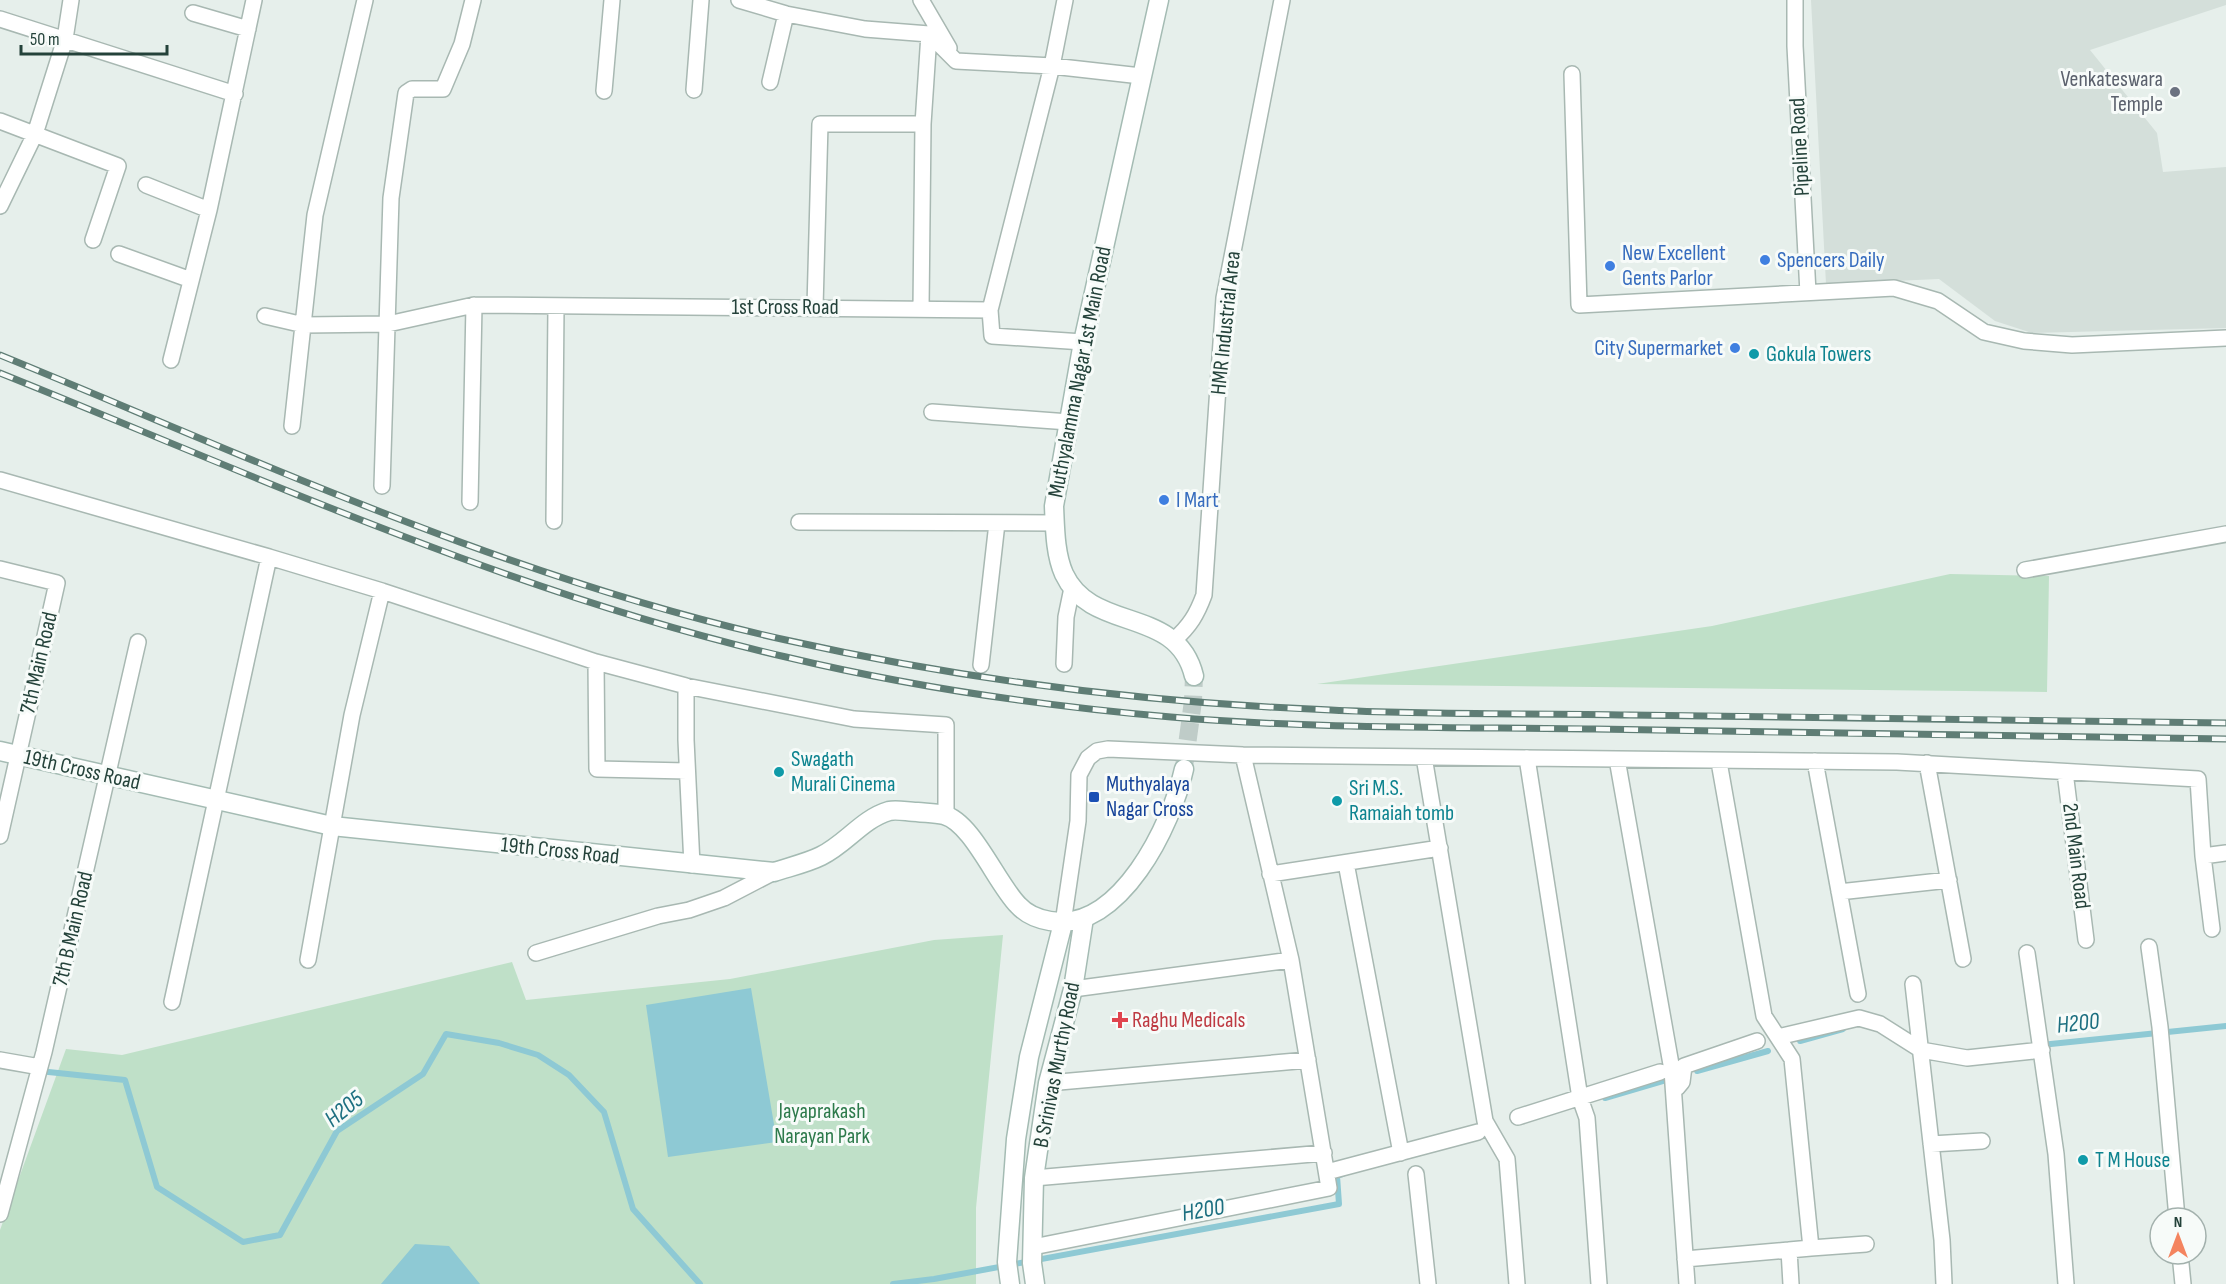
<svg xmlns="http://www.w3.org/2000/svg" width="2226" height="1284" font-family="'Sofia Sans Condensed',sans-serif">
<rect width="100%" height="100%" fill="#e6efeb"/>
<path fill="#d4dfda" d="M1811,0H2226V5L2090,50L2157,133L2163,172L2226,167V328L2032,333L1995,321L1939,279L1826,284Z"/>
<path fill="#bfe0c8" d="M1950,574L2049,576L2047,692L1317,684L1712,626Z
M1003,935L976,1208V1284H0V1230L66,1049L122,1055L512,962L526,1000L730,979L934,940Z"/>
<path fill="#8ec9d4" d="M751,988L777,1142L668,1157L646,1005Z
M415,1244L449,1246L480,1284H381Z"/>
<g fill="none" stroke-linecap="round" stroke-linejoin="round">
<path stroke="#8ec9d4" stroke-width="6" d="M1800,1041L1843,1029
M2041,1045L2226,1026
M39,1071L125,1080L157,1187L243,1242L280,1235L337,1131L423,1074L446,1034L499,1043L538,1055L569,1075L604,1112L633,1209L700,1284
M1697,1071L1768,1051
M1605,1098L1666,1080
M893,1284L934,1279L1339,1204L1337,1176L1343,1174"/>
<path stroke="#bfccc8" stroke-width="18" stroke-dasharray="18 9" stroke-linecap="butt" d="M1184,767L1193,701L1194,676"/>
<defs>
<path id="street" d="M739,0L786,14L865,29L929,34L956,61L1052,66L1141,76
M921,0L949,48
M1795,0V46L1808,293
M193,13L248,29
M0,19L235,94
M1572,74L1579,305L1894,288L1938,301L1984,332L2024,341L2072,345L2226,338
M770,82L786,14
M694,90L701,0
M604,91L612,0
M0,121L118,166L93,240
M146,185L209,210
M0,206L35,134L65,39L71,0
M119,254L191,280
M815,307L820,124H923
M921,309L923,124L929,34
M990,310L992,336L1083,342
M265,316L304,325L388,324L474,305L990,310L1052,66L1065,0
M171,360L209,210L254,0
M932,412L1069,422
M292,426L315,215L365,0
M0,480L269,557
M382,486L391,198L406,93L412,89H443L462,44L473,0
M470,502L474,305
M554,521L556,307
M799,522L1055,523
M0,569L57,583L0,836
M2025,570L2226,534
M382,591L596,662L686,686L854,719L946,725V815
M1174,640C1190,626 1197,614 1204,595L1224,298L1282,0
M596,662L597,769L687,771
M1064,664L1066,617L1072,588
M981,665L997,523
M686,686V740L692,865
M1424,757L1485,1121L1507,1159L1517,1284
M1527,758L1580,1098L1587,1118L1599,1284
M1617,759L1672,1070L1687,1284
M1815,761L1858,994
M1719,762L1764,1016L1792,1059L1811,1248L1789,1250L1791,1284
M1927,763L1963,959
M2065,772L2086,940
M2203,856L2212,929
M1346,863L1401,1153
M1270,874L1440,848
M1839,892L1949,880
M1063,923L1078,821L1079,775L1088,758L1097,751L1108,749L1243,755L1897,762L2198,779L2203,856L2226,853
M2149,947L2160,1027L2177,1218
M536,953L658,916L689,910L724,898L774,872
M2027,953L2056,1154L2066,1284
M1913,984L1942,1240L1944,1284
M1073,989L1291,960
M172,1002L269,557L382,591L352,715L308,960
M1778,1037L1859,1018L1880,1024L1921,1050L1967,1058L2042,1050
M0,1060L40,1067
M1048,1083L1308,1060
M1677,1088L1682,1082L1684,1066L1757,1041
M1518,1117L1660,1072
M1931,1144L1982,1141
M1327,1172L1478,1132
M1416,1174L1428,1284
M1034,1178L1324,1153
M0,1214L44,1052L138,642
M1033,1247L1329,1188L1291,960L1243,755
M1811,1248L1866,1244
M2180,1254L2183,1284
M1685,1259L1789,1250"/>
<path id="secondary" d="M1159,0L1083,342L1054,506C1055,528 1055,554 1064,574C1092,634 1177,605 1194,676
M0,751L332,826L774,872C789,867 807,863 821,856C846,844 862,819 889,811C897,809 908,812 917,812C925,813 935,813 944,815C972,822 997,884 1018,905C1026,914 1038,919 1050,921C1120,933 1172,824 1184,769
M1010,1284L1007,1262L1016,1139L1029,1057L1063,923
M1035,1284L1032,1263L1034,1178L1048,1083L1073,989L1084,918"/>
</defs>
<use href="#street" stroke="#a8b8b2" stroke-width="18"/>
<use href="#secondary" stroke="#a4bbb3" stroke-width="21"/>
<use href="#street" stroke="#fff" stroke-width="15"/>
<use href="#secondary" stroke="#fff" stroke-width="18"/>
<defs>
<path id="rail" d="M0,355C257,460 513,580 786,640C965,680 1148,703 1331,710C1431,715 1530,713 1630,715C1828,717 2027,720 2226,723
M0,373C258,477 514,594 786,657C912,687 1042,706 1171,717C1312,729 1454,727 1595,729C1806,733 2016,736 2226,739"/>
</defs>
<use href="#rail" stroke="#5f7d75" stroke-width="7"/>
<use href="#rail" stroke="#f7fbf9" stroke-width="4.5" stroke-dasharray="14" stroke-linecap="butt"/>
</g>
<circle fill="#6b7280" stroke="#f7fbf9" stroke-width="2" cx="2175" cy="92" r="6"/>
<g fill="#3f7fe0" stroke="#f7fbf9" stroke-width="2">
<circle cx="1765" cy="260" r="6"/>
<circle cx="1610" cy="266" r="6"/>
<circle cx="1735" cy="348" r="6"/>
<circle cx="1164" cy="500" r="6"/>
</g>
<g fill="#0f9aa8" stroke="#f7fbf9" stroke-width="2">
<circle cx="1754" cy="354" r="6"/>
<circle cx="779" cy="772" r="6"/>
<circle cx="1337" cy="801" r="6"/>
<circle cx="2083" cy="1160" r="6"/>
</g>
<rect fill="#1a4fb4" stroke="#f7fbf9" stroke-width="2" x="1088" y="791" width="12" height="12" rx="3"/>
<path fill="#e0444e" stroke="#f7fbf9" stroke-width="2" d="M1117 1011h6v6h6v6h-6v6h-6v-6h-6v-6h6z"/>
<g text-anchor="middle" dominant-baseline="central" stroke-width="6" stroke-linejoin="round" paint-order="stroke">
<g font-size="22" fill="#5b616d" stroke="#f7fbf9" text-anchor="end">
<text x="2163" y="79">Venkateswara<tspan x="2163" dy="25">Temple</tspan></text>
</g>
<g font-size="22" fill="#24423a" stroke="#f7fbf9">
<text transform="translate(1800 147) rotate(-93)">Pipeline Road</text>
<text x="785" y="307">1st Cross Road</text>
<text transform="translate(1226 323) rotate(-84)">HMR Industrial Area</text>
<text transform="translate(1080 372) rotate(-79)">Muthyalamma Nagar 1st Main Road</text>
<text transform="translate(39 663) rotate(-77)">7th Main Road</text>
<text transform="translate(82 770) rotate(13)">19th Cross Road</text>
<text transform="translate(560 851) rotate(6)">19th Cross Road</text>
<text transform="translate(2076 856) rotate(83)">2nd Main Road</text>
<text transform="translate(73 929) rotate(-77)">7th B Main Road</text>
<text transform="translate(1057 1065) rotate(-79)">B Srinivas Murthy Road</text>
</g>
<g font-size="22" fill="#366cbe" stroke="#f7fbf9" text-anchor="start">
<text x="1622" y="253">New Excellent<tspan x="1622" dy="25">Gents Parlor</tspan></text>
<text x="1777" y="260">Spencers Daily</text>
<text x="1723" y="348" text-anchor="end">City Supermarket</text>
<text x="1176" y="500">I Mart</text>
</g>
<g font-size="22" fill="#0d838f" stroke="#f7fbf9" text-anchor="start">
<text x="1766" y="354">Gokula Towers</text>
<text x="791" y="759">Swagath<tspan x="791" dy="25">Murali Cinema</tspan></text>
<text x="1349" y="788">Sri M.S.<tspan x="1349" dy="25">Ramaiah tomb</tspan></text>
<text x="2095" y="1160">T M House</text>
</g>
<g font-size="22" fill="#164399" stroke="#f7fbf9" text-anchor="start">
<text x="1106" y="784">Muthyalaya<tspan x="1106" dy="25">Nagar Cross</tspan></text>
</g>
<g font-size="22" fill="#be3a42" stroke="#f7fbf9" text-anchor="start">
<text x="1132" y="1020">Raghu Medicals</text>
</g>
<g font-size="22" fill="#2d7a4b" stroke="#f7fbf9">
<text x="822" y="1111">Jayaprakash<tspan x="822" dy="25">Narayan Park</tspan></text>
</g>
<g font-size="24" font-style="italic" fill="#1c6f80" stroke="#f7fbf9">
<text transform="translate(2078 1023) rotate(-6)">H200</text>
<text transform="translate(344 1109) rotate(-39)">H205</text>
<text transform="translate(1203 1210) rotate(-10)">H200</text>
</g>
</g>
<g transform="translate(2178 1236)"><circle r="28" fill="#f7fbf9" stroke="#a3b1ad" stroke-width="1.5"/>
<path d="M0-4.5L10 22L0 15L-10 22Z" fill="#f4845f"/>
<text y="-9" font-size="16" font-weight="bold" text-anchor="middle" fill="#24423a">N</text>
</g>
<path d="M21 45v9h146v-9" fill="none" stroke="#24423a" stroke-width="3"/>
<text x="30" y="45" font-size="18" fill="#24423a" stroke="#f7fbf9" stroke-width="4.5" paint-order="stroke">50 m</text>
</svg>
